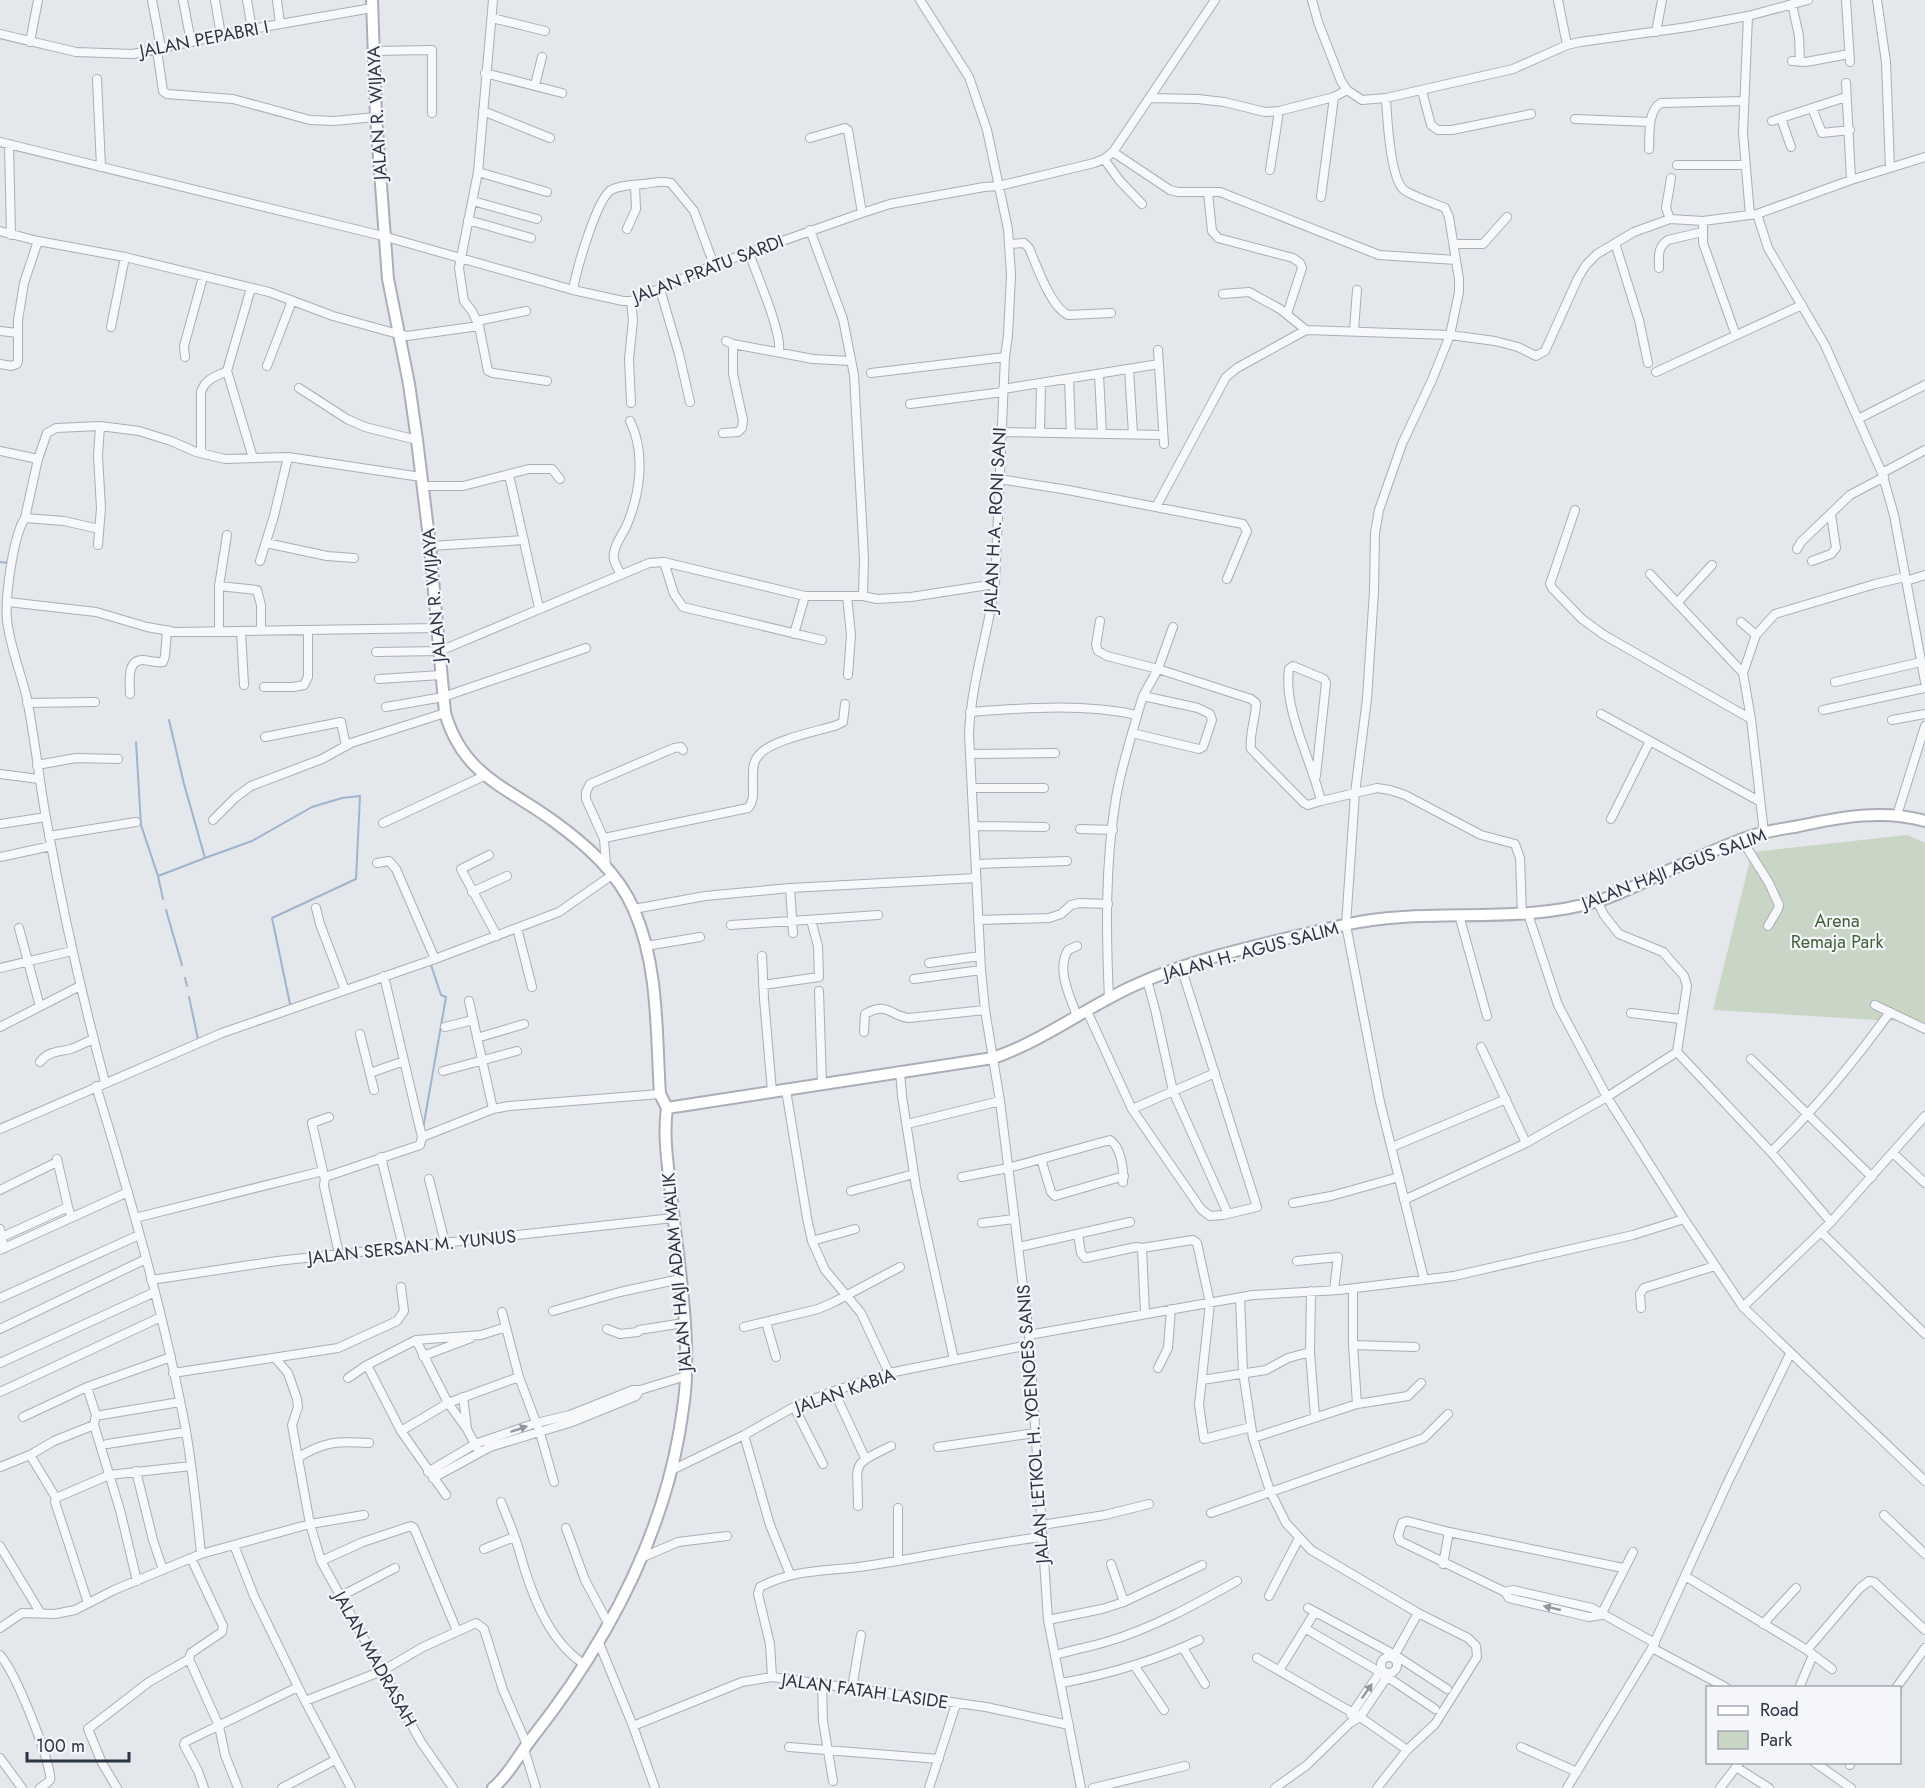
<svg xmlns="http://www.w3.org/2000/svg" width="1925" height="1788" font-family="Jost,sans-serif">
<rect width="100%" height="100%" fill="#e4e7ec"/>
<path fill="#c9d6c5" d="M1907,835L1925,843V1023L1713,1010L1752,852Z"/>
<g fill="none" stroke-linecap="round" stroke-linejoin="round">
<path stroke="#9fb4cc" stroke-width="2" d="M0,562L9,563
M136,742L141,825L158,876
M205,858L252,841L312,807L342,798L360,796L356,879L272,918L290,1004
M163,899L158,876L205,858L184,784L169,720
M166,910L182,965
M185,978L187,986
M189,997L198,1039
M423,1129L446,997L441,995L431,965"/>
<defs>
<path id="street" d="M152,0L161,48
M183,0L191,42
M215,0L221,35
M247,0L252,29
M277,0L280,24
M493,0L478,172L459,268L464,301L472,311L479,326L488,371L493,373L547,381
M920,0L969,77L987,130L1008,229L1011,275L1008,335L1005,357L995,584C988,634 971,683 969,734L981,970L985,1010L1000,1101L1029,1335L1048,1620L1081,1788
M1312,0L1318,22L1341,81L1347,90L1362,100L1386,98L1513,69L1567,45L1580,42L1688,27L1748,16L1808,0
M1558,0L1567,45
M1846,0L1850,62
M1877,0L1886,62L1890,168
M1792,4L1799,36L1800,62
M1748,16L1743,133L1750,215
M492,18L545,31
M1656,32L1662,0
M0,34L76,52L133,54L252,29L372,8
M30,42L38,0
M157,50L163,91L167,94L233,99L310,120L334,121L376,117
M374,51L432,50V113
M1792,61L1806,62L1849,54
M485,73L562,93
M97,79L101,167
M1846,83L1851,180
M535,85L542,57
M1422,91L1431,125L1438,130H1452L1531,114
M1149,98L1198,99L1224,102L1265,112L1279,111L1334,97L1347,90
M1386,98C1387,117 1390,176 1403,189C1411,196 1434,203 1445,208L1449,217L1459,279V292L1450,335L1432,380L1402,444L1379,510L1375,533L1374,591L1367,699L1355,793L1346,925L1380,1102L1424,1279
M1812,108L1822,133L1850,130
M483,111L550,138
M1781,118L1791,147
M1575,119L1650,122
M1772,121L1846,97
M810,138L845,128L848,130L862,213
M0,142L383,236L573,290L623,301H631L714,265L862,213L890,204L984,187L999,186L1094,163L1104,159L1113,152L1215,0
M9,144L11,235
M1649,149C1650,135 1647,111 1661,103L1744,101
M1113,152L1170,190L1178,192H1220L1379,255L1456,260
M1104,159L1120,181L1142,204
M1677,165H1745
M1270,170L1279,111
M478,172L547,192
M1208,193L1212,231L1218,238L1293,258L1300,263L1302,268L1287,314
M1321,197L1334,97
M473,201L537,219
M1757,214L1768,248L1825,345L1882,473L1894,515L1925,682
M1670,219L1666,208L1671,178
M468,220L531,238
M1703,221V243L1734,330
M627,229L636,209L635,185
M810,230L843,319L854,375L864,559L863,596
M0,231L38,241L125,257L269,292L333,316L398,334L407,336L479,326
M1615,243L1639,320L1648,363
M1009,244L1024,243L1029,248C1037,266 1050,306 1068,315L1111,313
M1454,244H1483L1507,217
M749,253C756,273 782,332 779,351
M1659,268C1659,255 1657,248 1668,240L1702,232
M251,288L227,371L253,458
M660,289L679,354L690,402
M573,290C576,272 596,200 611,190C620,185 634,185 643,184C653,183 662,180 671,183L694,211L714,265
M1223,294L1249,292L1280,309L1306,330
M477,321L526,311
M111,327L125,257
M1354,330L1357,290
M0,331L18,333
M726,341L733,344L813,359L851,361
M1158,350L1164,444
M185,357L184,346L203,277
M0,364L11,366L17,364L18,361V320L24,283L38,241
M267,366L292,301
M1129,369L1133,434
M1656,372L1802,305
M871,373L1005,357
M1099,374L1102,434
M1069,379L1071,433
M299,388L347,419L365,427L417,440
M1003,389L1159,364
M631,403L629,359L633,320L631,301
M910,404L1003,392
M1858,419L1925,385
M1001,432L1163,435
M1040,432L1041,383
M723,433L738,432L742,428L743,420L733,374V344
M0,451L38,459
M201,453V392C205,379 215,377 227,371
M1882,473L1925,450
M509,475L539,608
M999,479L1068,490L1243,524L1247,531L1227,579
M423,486H463L529,469H552L560,479
M1156,507L1226,377L1237,368L1306,330L1450,335L1495,341L1518,347L1536,356L1545,351L1578,278L1586,265L1597,254L1634,232L1670,219L1703,221L1757,214L1851,180L1925,157
M1575,510L1550,584L1552,588L1582,619L1604,635L1751,719
M25,518L64,521L99,529
M266,543L327,556L354,558
M98,545L101,508L98,456L100,426
M430,546L524,540
M1797,549L1801,542L1850,495L1884,477
M260,561L274,516L288,457
M1812,561L1831,554L1836,548L1831,514
M664,562L674,594L683,607L822,640
M1650,574L1743,673
M621,575C618,568 612,561 614,553C615,544 622,535 626,527C640,495 646,453 630,421
M1906,581L1925,575
M219,586L257,590L261,605V631
M847,596L851,635L848,675
M8,602L96,612L147,627L175,632L439,628
M1677,603L1712,565
M1100,621L1096,645L1098,651L1107,656L1158,669L1251,699L1256,703C1256,718 1249,733 1251,749L1304,803L1308,805L1321,801
M1741,622L1756,635
M219,631V586L227,535
M241,631L244,685
M794,634L805,596
M376,652L440,651L649,563L664,562L805,596H863L877,599L911,597L995,584
M379,679L441,675
M1835,682L1921,662
M264,687H293L304,685L308,677V630
M130,694C130,682 126,659 144,660C151,661 157,663 163,662L165,656L167,630
M27,703L95,702
M386,707L443,697L586,648
M1823,710L1925,688
M970,712C1025,708 1083,703 1137,715
M1601,714L1759,801
M1892,720L1925,714
M1132,733L1199,749L1203,747L1212,720L1210,714L1198,708L1143,696
M265,737L341,722L346,746
M970,754L1055,753
M37,765L76,758L118,759
M0,774L39,779
M1316,776L1326,683L1324,679L1293,666L1289,669C1283,710 1312,761 1321,801L1377,788L1390,790L1405,795L1481,835L1515,844L1520,858L1522,915
M972,788H1044
M1897,815L1925,726
M1611,819L1650,741
M213,820L236,797L251,786L322,759L351,743L445,713
M383,823L484,776
M0,824L46,817
M974,826L1045,827
M1080,829L1113,830
M1764,833L1751,719L1743,673L1756,635L1775,614L1875,584L1905,577
M49,836L136,822
M604,839L586,799V792L590,784L674,748L681,747L683,750
M1742,840L1769,883L1779,905L1778,909L1768,926
M489,855L461,869L497,936
M0,857L51,846
M377,863L389,861L396,869L435,959
M976,864L1067,861
M606,866L604,839L609,837L748,808C756,799 752,788 753,777C753,769 753,761 759,755C770,740 819,731 837,725L843,722L845,704
M790,888L793,933
M472,892L507,876
M1597,901L1604,915L1619,934L1663,952L1684,976L1687,986L1677,1052L1771,1152L1831,1222
M316,908L320,924L345,990
M634,909L705,896L790,888L976,878
M1528,914L1558,1005L1607,1097L1684,1219L1743,1307L1925,1481
M1459,915L1487,1016
M978,920L1049,918L1061,914L1071,905L1079,903L1108,904
M731,925L878,915
M19,928L39,1003
M517,928L532,987
M646,946L700,937
M762,956L764,999L772,1091
M929,963L980,956
M0,968L72,951
M384,976L422,1137
M914,979L981,970
M1147,980L1155,1009L1173,1091L1228,1214
M763,985L819,977L818,946L811,920
M819,991L822,1084
M1109,999C1106,932 1105,864 1116,798C1121,768 1131,738 1139,709L1143,696L1158,669L1173,627
M469,1001L493,1109
M1875,1005L1925,1029
M1087,1011L1132,1109L1201,1209L1210,1216L1223,1215L1257,1207L1181,967
M1631,1013L1680,1019
M1077,1016C1070,996 1056,970 1068,950L1077,946
M0,1027L80,986
M445,1027L473,1020
M864,1032L865,1014C888,1001 890,1016 909,1018L985,1010
M360,1034L374,1090
M477,1038L524,1024
M1481,1047L1526,1143
M1751,1059L1872,1177
M40,1062C48,1051 59,1052 71,1049C79,1046 86,1042 94,1039
M443,1071L517,1051
M900,1071L902,1096L916,1187L954,1360
M370,1073L404,1061
M105,1082C83,1000 64,918 49,834C40,790 36,744 27,699C21,673 10,647 7,620C5,597 13,536 25,518L38,459L47,433L56,428L100,426L139,431L171,441L196,452L225,459L288,457L421,477
M96,1086C131,1200 164,1314 186,1431C193,1472 197,1513 201,1554
M786,1090L807,1218L812,1241L825,1270L861,1313L889,1373
M1132,1109L1215,1073
M907,1124L1000,1101
M0,1129L222,1033L435,959L559,912L612,875
M1392,1147L1506,1099
M1771,1152C1815,1109 1854,1062 1890,1012
M1893,1153L1925,1183
M381,1157L403,1247
M57,1159L68,1207
M1041,1159L1051,1192L1055,1196L1124,1176
M324,1176L312,1123L329,1117
M962,1177L1008,1168L1110,1140C1121,1147 1124,1170 1123,1182
M429,1179L445,1243
M0,1190L57,1162
M851,1191L914,1174
M1404,1200L1526,1143L1607,1097L1677,1052
M1293,1203L1331,1196L1399,1177
M135,1218L323,1171
M982,1223L1014,1219
M0,1229L4,1248
M1821,1232L1925,1334
M1078,1234L1081,1253L1085,1258L1136,1247L1142,1248L1145,1313
M2,1237L68,1207L71,1216
M812,1241L855,1229
M1019,1247L1130,1222
M1142,1248L1186,1241L1193,1240L1197,1243L1210,1303L1199,1405L1204,1439L1251,1427
M0,1250L128,1192
M339,1254L324,1186L325,1177L420,1145L422,1137L493,1109L509,1106L660,1094
M1297,1261L1338,1257L1334,1290
M151,1280L277,1261L673,1218
M1353,1289V1345L1357,1404
M1311,1291L1310,1352L1315,1417
M0,1298L139,1235
M1240,1298L1243,1372L1253,1438L1270,1491L1286,1523L1311,1550L1418,1613L1468,1638L1476,1646L1477,1657L1435,1724L1407,1750L1377,1788
M1743,1307L1831,1222L1925,1116
M1641,1308L1640,1294L1644,1288L1715,1266
M553,1311L620,1292L680,1279
M502,1312L519,1377L540,1433L554,1482
M766,1322L776,1357
M744,1327L818,1309L834,1302L900,1267
M0,1329L146,1259
M607,1329L620,1334L638,1332L639,1330L684,1323
M1029,1335L1253,1295L1339,1290L1454,1276L1633,1235L1684,1219
M416,1340L448,1403L467,1429L477,1448
M1353,1345L1415,1347
M423,1356L471,1338
M275,1358L288,1373L297,1399L298,1407L292,1425L310,1524L321,1561L421,1742L453,1788
M0,1363L155,1292
M367,1365L401,1431L446,1495
M1158,1368L1168,1348L1171,1309
M173,1373L338,1348L397,1321L404,1311L401,1287
M348,1378L367,1365L416,1340L481,1335L506,1327
M1202,1380L1266,1370L1288,1358L1310,1352
M87,1387L96,1415L94,1425L120,1510L137,1581
M834,1391L865,1458
M0,1392L161,1317
M463,1397L467,1428
M794,1407L823,1464
M101,1415L180,1402
M23,1417L87,1387L171,1357
M401,1431L448,1403L519,1377
M744,1435L770,1525L790,1574
M1253,1438L1357,1404L1408,1396L1421,1383
M107,1444L186,1432
M938,1447L1035,1433
M299,1457C325,1441 339,1441 369,1443
M0,1467L30,1455
M672,1470L744,1435L794,1407L834,1391L889,1373L1029,1345
M136,1471L153,1540L163,1570
M428,1472L475,1444L536,1423L570,1415L633,1390H640L686,1376
M433,1478L490,1447L572,1422L636,1396L640,1390
M56,1498L30,1455L54,1441L94,1425
M501,1502C507,1517 514,1533 519,1550C530,1590 547,1640 584,1664
M858,1506C858,1462 849,1466 891,1446
M898,1508V1560
M1211,1513L1424,1438L1448,1414
M1884,1515L1925,1554
M1042,1525L1105,1515L1149,1504
M566,1528L585,1580L609,1625
M234,1545L254,1596L305,1701L382,1671L423,1647L476,1623L484,1629L503,1690L527,1745
M0,1546L40,1612
M484,1549L514,1537
M191,1558L223,1626L222,1632L191,1653L189,1659L219,1726L225,1755L238,1788
M641,1558L678,1542L727,1536
M321,1561L363,1542L411,1526L414,1528L457,1631
M1111,1564L1124,1602
M1443,1564L1449,1532
M1685,1576L1807,1650L1832,1669
M1505,1592L1513,1590L1592,1608L1655,1643
M341,1596L395,1568
M1269,1596L1299,1538
M88,1603L55,1502L56,1498L109,1475L191,1466
M1308,1608L1395,1655L1447,1689
M1601,1615L1589,1617L1509,1598L1505,1592L1400,1541L1398,1536L1402,1523L1407,1521L1449,1532L1623,1568
M1601,1615L1633,1552
M1048,1620L1102,1609L1124,1602L1202,1565
M1763,1624L1796,1588
M0,1628L22,1613L55,1614L75,1610L114,1590L201,1554L310,1524L364,1515
M1306,1629L1380,1672L1435,1709
M599,1643L633,1726L655,1788
M1183,1648L1205,1684
M1652,1648L1727,1688
M1807,1650L1860,1588L1869,1581L1874,1582L1925,1630
M0,1655C17,1675 45,1748 50,1775C51,1780 50,1780 47,1783L40,1788
M1056,1655C1072,1650 1089,1647 1106,1642C1151,1629 1196,1604 1237,1581
M1381 1665a8 8 0 1 1 16 0a8 8 0 1 1-16 0Z
M1257,1658L1360,1717L1403,1747
M1393,1658L1418,1613
M1134,1665L1164,1710
M1280,1669L1315,1612
M772,1677L770,1644L758,1594L760,1587C797,1567 833,1572 873,1565C929,1556 985,1544 1042,1537
M822,1683L823,1721L833,1781
M1062,1683C1109,1674 1155,1661 1199,1640
M852,1688L861,1635
M1799,1688L1813,1655
M1896,1688L1925,1648
M305,1701L351,1788
M1351,1715L1382,1669
M633,1726L742,1682L772,1677L986,1707L1069,1725
M789,1747L939,1759
M1521,1747L1577,1772
M524,1749L536,1788
M0,1758L22,1788
M1814,1762L1851,1788
M1850,1765L1851,1762
M1736,1767L1769,1788
M117,1788L102,1763L88,1729L149,1682L189,1659
M204,1788L198,1771L184,1745L185,1742L298,1687
M282,1788L335,1760
M929,1788L956,1704
M1093,1788L1185,1766
M1275,1788L1307,1765L1350,1723L1360,1717L1389,1674
M1567,1788L1652,1648L1727,1484L1790,1354
M1720,1788L1740,1762"/>
<path id="secondary" d="M372,0L376,117L388,279L409,384L417,440L430,546L445,713C463,775 505,786 552,820C584,843 618,872 634,910C659,967 656,1033 660,1094L667,1108
M493,1788C509,1775 519,1754 532,1738C602,1649 659,1546 679,1434C682,1415 686,1394 686,1375C688,1315 677,1253 671,1194C668,1165 663,1136 667,1108L993,1058C1043,1041 1085,1008 1133,986C1199,956 1273,942 1344,925C1428,906 1515,926 1598,901C1621,894 1643,882 1665,872C1693,860 1722,846 1751,836C1766,831 1783,829 1799,826C1841,817 1883,809 1925,821"/>
</defs>
<use href="#street" stroke="#a9aeb7" stroke-width="10"/>
<use href="#secondary" stroke="#a9aeb7" stroke-width="14"/>
<use href="#street" stroke="#f7f8fa" stroke-width="8"/>
<use href="#secondary" stroke="#fff" stroke-width="10"/>
</g>
<defs><path id="oneway-solid" d="M-6-.8H1V-3.2L6.5 0L1 3.2V.8H-6Z" transform="scale(1.5)"/></defs>
<g fill="#9196a0">
<use href="#oneway-solid" transform="translate(519 1429) rotate(-19)"/>
<use href="#oneway-solid" transform="translate(1552 1608) rotate(-167)"/>
<use href="#oneway-solid" transform="translate(1367 1691) rotate(-55)"/>
</g>
<g text-anchor="middle" dominant-baseline="central" stroke-width="4.5" stroke-linejoin="round" paint-order="stroke">
<g font-size="18" fill="#2b3445" stroke="#f4f6f9">
<text transform="translate(204 39) rotate(-11)">JALAN PEPABRI I</text>
<text transform="translate(377 113) rotate(-93)">JALAN R. WIJAYA</text>
<text transform="translate(708 269) rotate(-21)">JALAN PRATU SARDI</text>
<text transform="translate(995 520) rotate(-87)">JALAN H.A. RONI SANI</text>
<text transform="translate(434 595) rotate(-95)">JALAN R. WIJAYA</text>
<text transform="translate(1674 869) rotate(-21)">JALAN HAJI AGUS SALIM</text>
<text transform="translate(1251 951) rotate(-15)">JALAN H. AGUS SALIM</text>
<text transform="translate(412 1247) rotate(-6)">JALAN SERSAN M. YUNUS</text>
<text transform="translate(677 1272) rotate(-95)">JALAN HAJI ADAM MALIK</text>
<text transform="translate(845 1391) rotate(-19)">JALAN KABIA</text>
<text transform="translate(1033 1424) rotate(-94)">JALAN LETKOL H. YOENOES SANIS</text>
<text transform="translate(375 1659) rotate(61)">JALAN MADRASAH</text>
<text transform="translate(865 1691) rotate(8)">JALAN FATAH LASIDE</text>
</g>
<g font-size="18" fill="#3f6138" stroke="#f4f6f9">
<text x="1837" y="921">Arena<tspan x="1837" dy="21">Remaja Park</tspan></text>
</g>
</g>
<rect x="1706" y="1686" width="195" height="78" fill="#f4f6f9" stroke="#a4a8b1" stroke-width="1.5"/>
<rect x="1718" y="1706" width="30" height="9" fill="#ffffff" stroke="#a4a8b1" stroke-width="1.5"/>
<text x="1760" y="1716" font-size="18" fill="#2b3445">Road</text>
<rect x="1718" y="1731" width="30" height="18" fill="#c9d6c5" stroke="#a4a8b1" stroke-width="1.5"/>
<text x="1760" y="1746" font-size="18" fill="#2b3445">Park</text>
<path d="M27 1752v9h102v-9" fill="none" stroke="#2b3445" stroke-width="3"/>
<text x="36" y="1752" font-size="18" fill="#2b3445" stroke="#f4f6f9" stroke-width="4.5" paint-order="stroke">100 m</text>
</svg>
